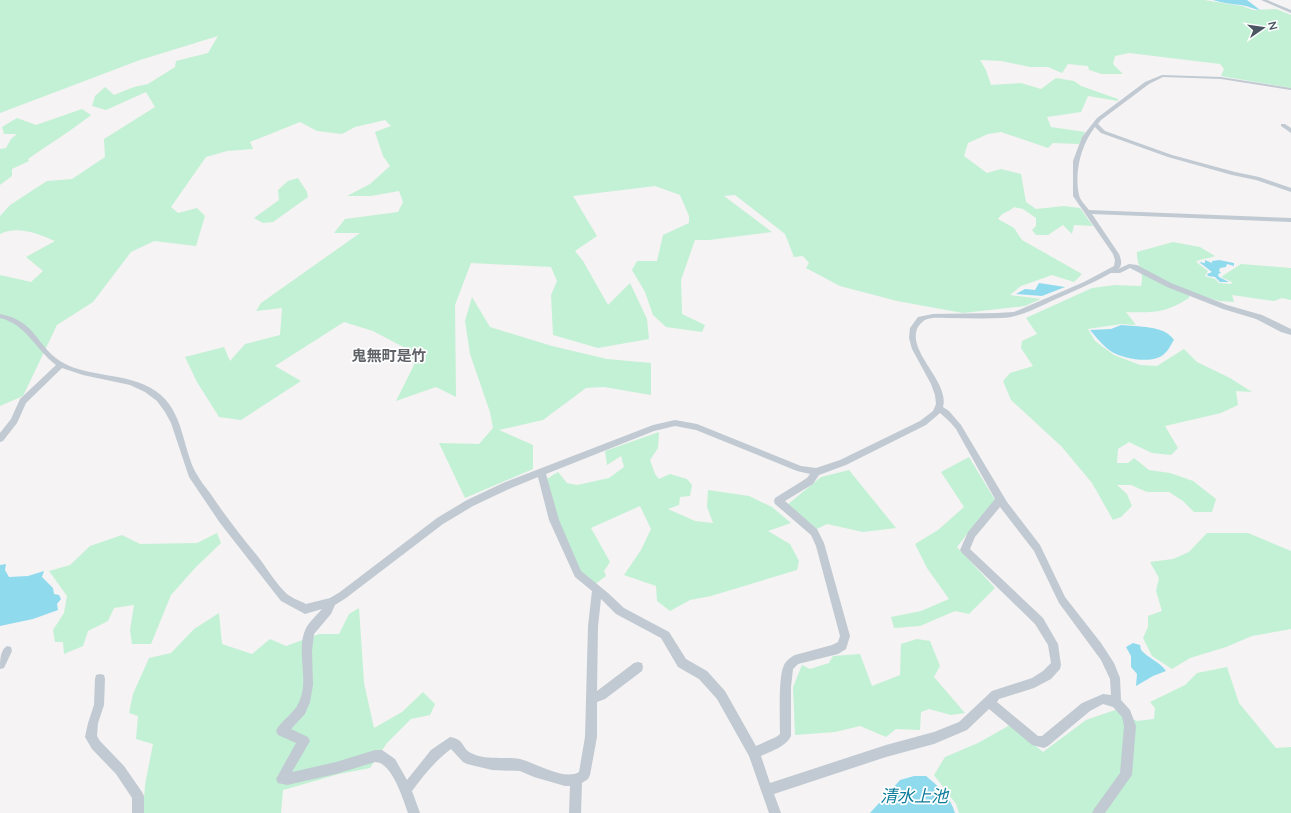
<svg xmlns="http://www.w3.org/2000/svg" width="1291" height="813" font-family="Lato,'Noto Sans JP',sans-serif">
<rect width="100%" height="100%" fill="#f5f3f3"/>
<path fill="#c3f1d5" d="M0,0H1204L1242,6L1253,10L1276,9L1291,15V88L1221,76L1224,69L1220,64L1129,53L1115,56L1113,64L1123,74H1102L1089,70L1088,66L1068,64L1062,73L1048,67H1030L1001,61L980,60L986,70L991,85L1021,83L1041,89L1056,78L1074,81L1081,86L1118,99V101L1088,96L1081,112L1047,117L1051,127L1085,132L1079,144L1053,143L1048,148L1001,132L988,134L968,143L964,156L987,173L1001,169L1021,174L1026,202L1036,209L1064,206L1080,208L1093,226L1074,225L1072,234L1063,225L1048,235H1036L1032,230L1036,226V218L1023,209L1014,207C1008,213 1003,211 998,219L1014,228L1022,240L1082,274L1074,282L1052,275L1021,286L1010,295L1041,299L1025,306L963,313L897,301L840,286L806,268L809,263L803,256L794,257L785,234L735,195L724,196L772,232L709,240H695L681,280L682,314L705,325L702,332L666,327L653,315L645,292L632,270L637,261H657L663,235L689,223V216L680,195L655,186L573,196L597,236L575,251L583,261L608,305L630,283L647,319L649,339L598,348L553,335L551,295L557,281L551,267L471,263L455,305L456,397L436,387L396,401L414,365L407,349L373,331L344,322L275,366L301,381L241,420L219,417L197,382L185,357L224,347L230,361L245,344L280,335L282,308L256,311L261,303L360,233H334L345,219L398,212L403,202L399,191L371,196H347L370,184L390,166L383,156L375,132L391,126L385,120L355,127L342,134L317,131L300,122L250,142L253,149L227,151L206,157L171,207L178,213L197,208L205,216L196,246L154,241L131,252L93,302L57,325L23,396L0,406V275L31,282L43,271L26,257L55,241C39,234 17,225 0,234V216L10,205L47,181L72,179L105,157L104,139L155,107L146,92L106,110L92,106L95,96L105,87L114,95L134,87L148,84L175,67L176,61L208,53L218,36L140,60L0,113Z
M82,109L91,115C71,131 49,144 28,159L29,161L12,169V176L0,185V149L6,148L11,139L17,134H4L2,127L17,118L36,125Z
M298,178L307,192L308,197L273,222L263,223L254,218L279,200L278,190L288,181Z
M1173,242L1200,247L1215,256C1208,259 1201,258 1196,262L1208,271L1205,276L1215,279L1219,283L1231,284L1232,282L1221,277L1241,264L1291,268V300L1282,298L1274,301L1232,295L1234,302L1219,301L1190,292L1189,298C1166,313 1152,313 1126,312L1136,325L1121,324L1088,329L1095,341L1114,355L1140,365L1157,366L1184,349L1197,362L1230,378L1252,392L1236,391L1238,405L1221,413L1165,426L1178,448L1171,455L1152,453L1129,442L1118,449L1117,463H1128L1134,458L1149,470L1170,473L1193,481L1216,499L1212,512H1194L1183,501L1169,492H1147L1131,485H1117L1127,494L1132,506L1121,517L1113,520L1092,483L1062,447L1011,400L1003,381L1010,373L1033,366L1021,348L1022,341L1037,334L1026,318L1092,288L1115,285L1141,286C1145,273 1136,265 1137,252Z
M472,297L490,327L552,346L607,359L651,363V395L604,387L586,388L543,420L499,430L533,445V469L465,498L439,443L479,444L493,428L490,412L470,354L465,321Z
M659,432L658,448L650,460L655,474L659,479L670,474L687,479L692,485L690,496L680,497L679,505L668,509L695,521L713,523L707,507L708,490L749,496L772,507L791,523L768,531L790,544L799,561L797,570L711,596L690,600L670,611L657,601L656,586L624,575L641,550L651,529L640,506L591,528L610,562L604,571L606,576L594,585L580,572L557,519L545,480L558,472L567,483L577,485L609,478L624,467L621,456L607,465L605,451Z
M969,457L995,500L978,520L957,547L995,588L969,614L955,611L920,626L894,628L891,617L921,611L949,599L927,568L915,544L938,530L964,507L941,472Z
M849,470L896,528L863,532L827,524L817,529L787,505L821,477Z
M217,533L221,543L195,568L171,595L151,644H132L130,630L134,605L114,608L108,621L88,631L83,646L64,654L63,642H55L53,630L64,613L67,596L49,571L70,565L90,546L122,535L140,544L197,543Z
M1207,533H1248L1291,551V629L1252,636L1226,647L1190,658L1172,669L1152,656L1143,638L1148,627V616L1162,611L1156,591L1159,578L1150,562L1173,559L1189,552Z
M359,608L364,683L374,728L402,712L423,692L435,704L430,715L411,719L387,743L370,768L339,774L283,790L281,813H143L145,785L153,744L136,739L138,716L129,713L133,694L149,658L171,653L194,629L219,613L222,644L252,654L270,639L286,646L319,634H339L349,614Z
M917,639L930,641L940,666L934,677L965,713L951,715L929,709L921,712L920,730L896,729L886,737L860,726L835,732L795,735L793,687L802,665L810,669L829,663L833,656L860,654L872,686L900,675L901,644Z
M1227,667L1239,703L1276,748L1291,747V813H959L956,804L934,775L945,757L978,743L1010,725L1043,752L1086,720L1115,710L1137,721L1154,719L1155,708L1150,702L1185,685L1197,673Z"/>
<path fill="#90daee" d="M1213,0H1247L1260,10C1253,9 1248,6 1241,5C1231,4 1223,3 1213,0Z
M1205,260L1212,263V261L1219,260L1234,263V266L1227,264L1226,267L1220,268L1219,271L1221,273L1218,274L1219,277L1229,282H1220L1215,277L1208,276L1207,274L1212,272L1199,262L1205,263Z
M1039,283L1065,287L1042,296L1016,294L1025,289L1035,290Z
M1121,325C1137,327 1165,325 1174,340C1171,344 1169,350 1165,353C1155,365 1124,359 1112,352C1103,346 1097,338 1090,330L1111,329Z
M6,564L5,570L9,577L28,576L44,571L42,577L53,588L54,594L59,595L61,599L57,604L58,610L33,619L0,626V565Z
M1133,643L1140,645L1141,650C1148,658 1160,662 1166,671L1153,676L1136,686L1137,674L1131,667V656L1126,647Z
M914,776H926C939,787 950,796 955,813H870L900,780Z"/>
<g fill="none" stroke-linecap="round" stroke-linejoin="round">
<path fill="#c1cad2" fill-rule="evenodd" d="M1261,0H1267L1291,10V13Z
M1162,75L1221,77L1291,88V90L1221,79L1163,77L1149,84L1101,120L1098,124L1105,131L1172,155L1235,172L1259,177L1291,188V192L1256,180L1232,175L1168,157L1101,133L1095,127C1081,145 1074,172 1079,195C1080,200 1086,206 1089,210L1291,218V222L1092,214L1119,254C1121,259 1123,266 1118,269L1129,264L1137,265L1171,283L1227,305L1262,315L1291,329V335L1281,332L1256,319L1223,309L1167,287L1130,268L1120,273H1111C1093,283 1074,291 1056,299C1038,307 1021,317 1002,318C983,319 965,318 947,318C940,318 931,317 925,320C923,321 918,326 917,329C908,353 950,382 943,407L949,411L961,425L1007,502L1040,545L1065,597L1101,643L1114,663L1120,678L1121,700L1130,710L1136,726L1132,775L1105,813H1092L1094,809L1120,773L1124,726L1122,717L1113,707L1103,704L1090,711L1048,746L1044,748L1032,745L989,709L967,730L934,744L886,757L774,794L781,813H769L749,756L717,699L699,679L678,667L661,638L616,614L601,599L598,626L597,691L634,663L638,662L642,663L643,667L642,671L605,699L597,702V737L590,775L588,779L582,783L581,813H569L570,786H565L534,777L520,771L492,770L467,764L463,762L451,749C435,761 424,775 412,791L420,813H408C403,799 392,762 375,762L336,774L287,785L278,783L276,779L296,743L278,735L276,731C281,720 294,714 299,702C310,679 295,651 306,628C310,621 317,615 322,609L305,614L281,601L220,523L189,477L171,423L165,412L157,401L145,392L130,385L83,375L62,368L26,403L17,423L3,441L0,442V433L11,419L20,399L56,365C36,350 26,324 0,318V314C36,321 35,344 60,361C90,380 133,370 162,396C184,417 183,449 196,473C200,480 205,487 210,493C225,516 242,537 259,558C268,570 277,585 287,594C292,598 300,601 306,604L330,598L340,592L437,518L467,500L503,483L653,425L675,420L697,424L801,466L816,468L840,460L920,421L933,411L936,404L935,395L931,384L912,349L909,338L910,328L918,317L933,314L997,313L1014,312L1084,282L1114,266L1115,260L1113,254L1073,196V161L1082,137L1097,118L1145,82ZM940,413L950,422L956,429L995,499L968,532L960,550L962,553L1035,624L1048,645L1051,663L1043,671L1032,678L992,691L959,722L934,732L886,745L770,783L761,756C771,751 786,747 791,736V687L793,669L798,664L838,654L846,649L850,636L824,543L817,529L785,501L813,484L819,475L846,465L926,425ZM675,426L696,430L797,471L810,474L807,478L775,498L774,501L775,504L811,535L816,546L840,636L838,642L832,645L795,655C791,657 786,661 784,665C778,677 780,719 780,734L776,737L756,746L725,691L707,671L686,659L669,632L624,608L608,593L581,571L559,520L546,474L654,431ZM538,477L549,520L575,577L592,591L588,626L585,737L579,772C564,781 536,763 520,759C505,756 486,761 471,753C461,748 466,740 450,737L431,750L407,780L395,759L382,750H375L336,762L292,772L310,741L308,737L291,729L305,714L310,702L313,685L312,651L314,634L331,614L335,605L346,598L443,524L473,506L509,489ZM1000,507L1034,551L1059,603L1101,660L1110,679L1111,695L1103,694L1082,703L1042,736H1038L997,702L999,699L1034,688L1051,679L1060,669L1061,665L1058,644L1043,618L970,549L975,537Z
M1281,124H1285L1291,128V133L1281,126Z
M7,646L11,647L12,651L4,668L0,669C0,661 0,650 7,646Z
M100,674L104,675L105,679L104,705L98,723L97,736L100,741L124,766L142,792L144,796V813H132V798L116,774L92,749L85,737L88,723L94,705L95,679L96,675Z"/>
</g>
<g text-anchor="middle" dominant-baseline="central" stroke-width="3.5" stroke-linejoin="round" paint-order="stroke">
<g font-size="15" font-weight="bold" fill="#5f6368" stroke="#fff">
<text x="389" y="355">鬼無町是竹</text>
</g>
<g font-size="17" font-style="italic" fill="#0c7c9b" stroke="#fff">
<text x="914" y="795">清水上池</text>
</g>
</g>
<g transform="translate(1263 28) rotate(77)" stroke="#ffffff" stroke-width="3" paint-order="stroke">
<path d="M0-3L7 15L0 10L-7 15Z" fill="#4a5661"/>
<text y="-6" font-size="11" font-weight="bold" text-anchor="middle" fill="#4a5661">N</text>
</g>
</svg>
